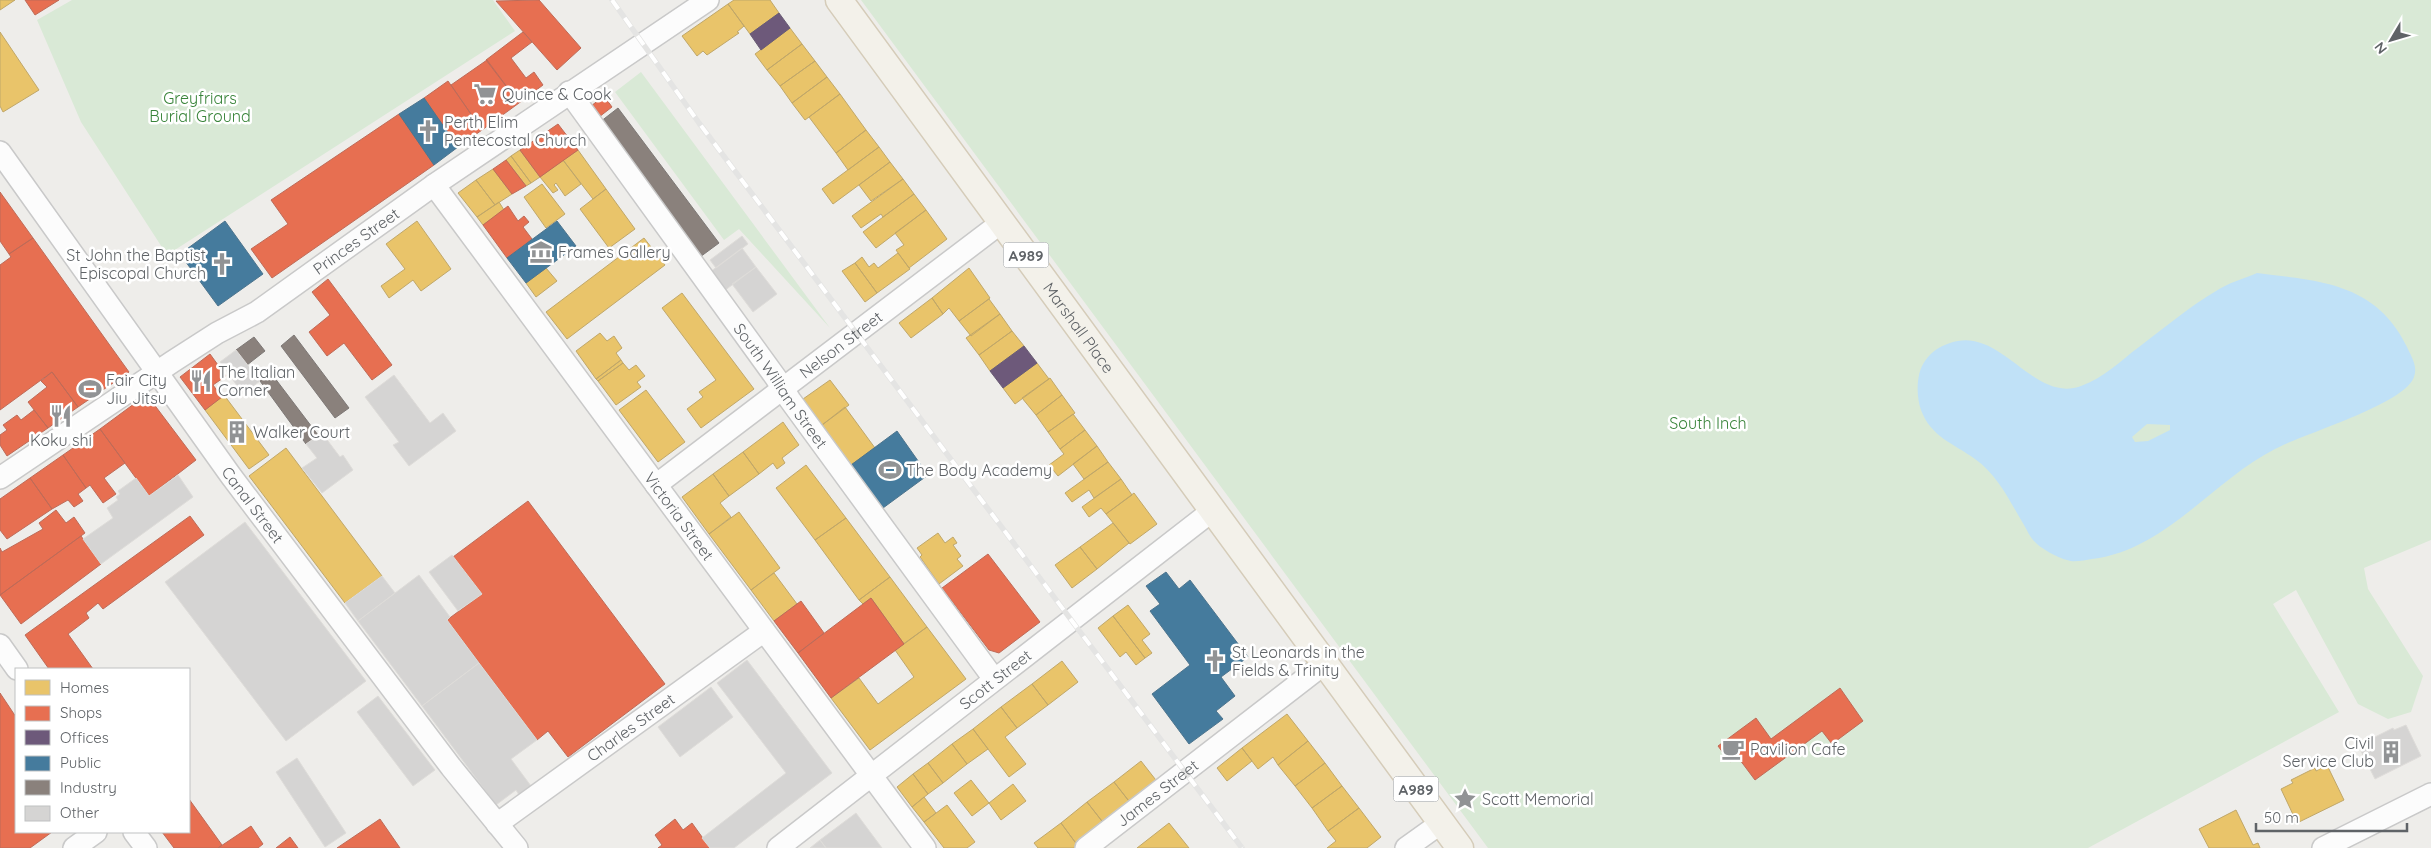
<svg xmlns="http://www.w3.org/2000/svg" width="2431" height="848" font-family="Quicksand,sans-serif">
<rect width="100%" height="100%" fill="#eeedea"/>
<path fill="#d9e9d6" d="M72,0H493L515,31L167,255L81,122L37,20Z
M861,0H2431V540L2364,568L2368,589L2423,676L2411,712L2388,719L2358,704L2296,590L2273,604L2339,712L2088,848H1488Z
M641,72L830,328L739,229L724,240L615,92Z"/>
<path fill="#c0e1f7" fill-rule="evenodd" d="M2257,273C2320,281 2376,283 2407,347C2411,356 2418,366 2414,377C2405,404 2303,434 2275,449C2212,481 2166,550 2092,559C2084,560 2074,563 2067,560C2058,558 2040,548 2034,541C2030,537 2027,530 2024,525C2010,502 1998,475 1975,459C1953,443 1931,437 1921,410C1916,396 1916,373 1925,361C1932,351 1939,347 1950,343C2001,325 2033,404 2081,386C2104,378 2120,361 2139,347C2164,328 2189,307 2216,291C2228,283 2243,279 2257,273ZM2147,424L2170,425V430L2148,441L2135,442L2132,437Z"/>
<path fill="#e9c46a" stroke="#c0a769" d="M0,0H15L0,10Z
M734,0H770L779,13L750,34L728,4Z
M728,4L744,26L737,32L739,33L707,55L703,51L697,56L682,36Z
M790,28L802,44L767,70L755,54Z
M0,32L39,90L3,112L0,106Z
M802,44L815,61L780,86L767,70Z
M815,61L827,77L792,103L780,86Z
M827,77L840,94L805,120L792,103Z
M840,94L866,130L836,153L809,117Z
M866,130L879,147L848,170L836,153Z
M879,147L890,162L833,204L822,189Z
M520,150L540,177L531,183L511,156Z
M578,150L606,189L593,199L563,160Z
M511,156L531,183L526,186L506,160Z
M563,160L581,184L565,196L556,183L554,185L558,190L553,193L540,177Z
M890,162L903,179L871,201L859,185Z
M493,169L512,194L495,205L476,180Z
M903,179L914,194L883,217L881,214L861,228L852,216Z
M476,180L495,205L477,217L458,193Z
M542,184L565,214L546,228L524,197Z
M606,189L635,229L609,248L580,209Z
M914,194L926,210L876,248L863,232Z
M499,202L504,210L483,225L477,217Z
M926,210L947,239L909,268L896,250L904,245L895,233Z
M417,221L451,269L421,291L413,280L389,298L381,286L405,269L386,244Z
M644,238L665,265L567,339L546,312Z
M898,253L910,269L877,293L855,263L862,257L869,267L874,263L878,268Z
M855,263L877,293L865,302L842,271Z
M546,268L557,281L536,297L526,283Z
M969,268L990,298L959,321L949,308L943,314L932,298Z
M682,293L754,389L701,428L687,409L703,397L699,392L716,380L662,308Z
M932,298L943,314L911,338L899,323Z
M989,299L1000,314L971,336L959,321Z
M1000,314L1012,331L979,355L966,338Z
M1012,331L1024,346L990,371L979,355Z
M600,333L607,341L614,336L622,348L616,353L621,360L596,379L576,351Z
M621,360L623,363L598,381L596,379Z
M623,363L629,370L636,365L645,376L637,382L641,387L616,405L598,381Z
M1037,363L1049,379L1015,404L1003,388Z
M1050,378L1062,395L1036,415L1022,398Z
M830,380L849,405L822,425L803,399Z
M646,390L685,442L658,462L619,410Z
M224,395L269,455L249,469L205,410Z
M1062,395L1075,413L1048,432L1036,415Z
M845,407L875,448L851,465L822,425Z
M1073,414L1085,430L1060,449L1048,432Z
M783,422L799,445L782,458L785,463L777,469L773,463L759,474L743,452Z
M1085,430L1097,446L1058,476L1049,465L1064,454L1060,449Z
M1097,446L1108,462L1084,479L1073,464Z
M286,448L382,576L345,603L249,476Z
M743,452L759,474L729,496L713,474Z
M1108,462L1121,479L1094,498L1089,490L1072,502L1065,493Z
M806,465L846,518L815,540L776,488Z
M713,474L729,496L720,503L731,517L709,534L682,497Z
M1121,479L1132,495L1106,514L1101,508L1089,517L1082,507Z
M1134,493L1157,524L1130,544L1106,514Z
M739,512L780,568L751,590L709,534Z
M846,518L890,577L859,600L815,540Z
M1113,523L1129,543L1097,569L1080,547Z
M938,533L945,543L953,537L957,543L953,545L961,556L957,559L963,566L939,584L920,557L922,555L917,548Z
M1080,547L1097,569L1072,588L1055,565Z
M774,573L797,604L774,621L751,590Z
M890,577L927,627L904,644L871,598L863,604L859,600Z
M1128,605L1150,634L1142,640L1152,653L1145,658L1113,616Z
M1113,616L1145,658L1136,665L1126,652L1120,657L1098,628Z
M927,627L966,679L870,750L831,698L859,678L878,704L914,677L895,650Z
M1062,661L1078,682L1048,705L1032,684Z
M1032,684L1048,705L1017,728L1001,707Z
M1001,707L1017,728L1005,737L1026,764L1009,777L973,729Z
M1287,714L1308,741L1278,765L1273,757L1258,769L1242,748Z
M973,729L988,749L967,764L952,744Z
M1308,741L1325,763L1295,786L1278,765Z
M952,744L967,764L943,783L928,763Z
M1242,748L1252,761L1227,781L1217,768Z
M1141,761L1159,784L1132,805L1114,782Z
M928,763L943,783L928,794L913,774Z
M1325,763L1342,786L1312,808L1295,786Z
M2327,765L2344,800L2297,823L2281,789L2293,783L2291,780L2315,768L2316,771Z
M913,774L928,794L912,807L897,787Z
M971,780L989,803L972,816L954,793Z
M1114,782L1132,805L1105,825L1087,802Z
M1013,784L1026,801L1001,820L989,803Z
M1342,786L1359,808L1328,831L1312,808Z
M924,797L936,813L924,822L912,807Z
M1087,802L1105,825L1078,846L1061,823Z
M947,805L975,842L967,848H944L924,822Z
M1359,808L1381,837L1367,848H1327L1336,841L1328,831Z
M2236,810L2253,845L2258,843L2260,848H2209L2199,829Z
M1061,823L1078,846L1076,848H1038L1034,843Z
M1169,823L1189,848H1137Z"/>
<path fill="#e76f51" stroke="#be6b58" d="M25,0H59L35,15Z
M539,0L581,48L557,70L496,1Z
M523,32L532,42L511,58L526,78L534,72L543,85L519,103L486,60Z
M487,60L519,103L482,130L451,85Z
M448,81L482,130L458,147L424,98Z
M604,96L612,107L599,117L591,106Z
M399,114L434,165L272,278L251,249L288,224L271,200Z
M558,124L578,150L540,177L520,150Z
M506,160L526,186L512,194L493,169Z
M0,192L33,238L9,254L0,241Z
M508,206L518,221L524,216L529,222L523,227L532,239L507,258L483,225Z
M33,238L129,372L78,407L52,372L0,410V265L11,257L9,254Z
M328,279L392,365L372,380L344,343L327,356L309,332L330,315L312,292Z
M210,354L226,376L213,385L222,397L205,410L180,377Z
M52,372L78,407L48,428L28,402L47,387L41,381Z
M142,398L150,399L196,460L149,496L100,429Z
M34,410L48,428L7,456L0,445V435L7,430L3,425L17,415L21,420Z
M100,429L125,463L104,478L116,494L103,503L90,485L86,488L63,455Z
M63,455L86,488L78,494L83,501L74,507L68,500L52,509L30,478Z
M30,478L52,509L7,539L0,530V499Z
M528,501L665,684L568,757L548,731L537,740L447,620L482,594L453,557Z
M56,510L66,523L74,517L85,533L0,595V548L2,552L43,529L39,523Z
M190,516L204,535L103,609L98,603L86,613L89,618L68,634L93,669H49L25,635Z
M81,536L101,564L21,624L0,595Z
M988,554L1040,622L999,653L989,650L942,588Z
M871,598L904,644L831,698L798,653Z
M801,601L824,633L798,653L774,621Z
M1840,688L1863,721L1832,744L1822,731L1755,780L1737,756L1730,762L1718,746L1756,718L1771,739Z
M0,693L16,717V832H52L30,848H0Z
M189,799L222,845L218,848H174L162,832H189Z
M380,819L400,848H337Z
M675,819L683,830L692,823L710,848H658L662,845L655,835Z
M251,826L263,844L258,848H218Z
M290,837L298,848H276Z"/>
<path fill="#6d597a" stroke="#695c74" d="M779,13L790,28L761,50L750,34Z
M1024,346L1037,363L1003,388L990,371Z"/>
<path fill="#457b9d" stroke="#4d748d" d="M424,98L458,147L434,165L399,114Z
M225,221L263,274L218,306L180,254Z
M557,221L576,246L526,283L507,258Z
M897,431L928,475L883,508L851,465Z
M1166,572L1179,589L1190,580L1248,657L1221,677L1235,696L1216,711L1223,719L1189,744L1152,694L1190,665L1150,611L1160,604L1146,586Z"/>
<path fill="#8a817c" stroke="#7d7876" d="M618,108L719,243L700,257L600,122Z
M294,335L349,408L335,418L281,346Z
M254,337L265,351L247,365L236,350Z
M271,373L318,435L306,444L260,381Z"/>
<path fill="#d5d4d3" stroke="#dedcd9" d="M742,236L748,244L716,268L710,260Z
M742,248L756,267L724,291L710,272Z
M756,267L777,294L753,312L732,284Z
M236,350L260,381L243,394L220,362Z
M394,375L430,423L443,413L456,431L409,466L393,445L399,442L365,397Z
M322,433L340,457L343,455L353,470L322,493L302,468L317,458L306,444Z
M178,475L193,497L101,564L83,539L113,518L107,508L118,500L116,497L120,494L118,491L136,478L149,496Z
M245,522L366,681L286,741L165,582Z
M452,555L482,594L458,611L429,572Z
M419,575L450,617L447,620L479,663L422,706L358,621Z
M382,576L395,593L358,621L345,603Z
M747,660L832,773L734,848H710L702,838L786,773L717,683Z
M479,663L537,740L511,759L531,786L519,795L516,790L496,805L422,706Z
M711,687L733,717L680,757L658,727Z
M378,696L435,770L413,786L357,712Z
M2406,725L2421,756L2375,779L2360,749L2373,742L2371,739L2393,728L2394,730Z
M297,758L346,833L325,847L276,772Z
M856,813L882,848H826L820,840Z
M820,840L826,848H810Z"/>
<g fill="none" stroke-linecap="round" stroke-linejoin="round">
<defs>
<g id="minor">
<path id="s1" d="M569,92L776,378L790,400L994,679"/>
<path id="s2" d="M0,152L231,476L451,767L517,848"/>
<path id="s3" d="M434,185L925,848"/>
<path id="s4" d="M0,478L172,362L217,333L257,312L434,185L708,0"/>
<path id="s5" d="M656,485L1002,222"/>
<path d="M0,645L17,669"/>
<path id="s6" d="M497,824L764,631"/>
<path d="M134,832L146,848"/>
<path d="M74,848L96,832"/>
<path id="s7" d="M778,848L1212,511"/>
<path id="s8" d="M1086,848L1324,664"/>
<path d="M1406,848L1441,823"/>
<path d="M2323,848L2431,794"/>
</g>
<g id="major">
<path id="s9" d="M839,0L1460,848"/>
</g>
</defs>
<use href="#minor" stroke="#c9c9c9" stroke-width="24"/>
<use href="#major" stroke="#d5ccb9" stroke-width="29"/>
<use href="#minor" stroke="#fcfcfc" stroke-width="21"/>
<use href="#major" stroke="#f3f1ea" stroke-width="26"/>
<defs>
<path id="rail" d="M612,0L699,123L1242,848"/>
</defs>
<use href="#rail" stroke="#e4e4e3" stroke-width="5.5"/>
<use href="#rail" stroke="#fff" stroke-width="4" stroke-dasharray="11" stroke-linecap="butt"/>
</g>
<defs>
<symbol id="supermarket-bare" viewBox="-9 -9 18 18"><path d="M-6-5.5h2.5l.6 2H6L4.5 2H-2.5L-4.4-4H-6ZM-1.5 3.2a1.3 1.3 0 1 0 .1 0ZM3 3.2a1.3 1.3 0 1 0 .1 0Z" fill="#919395" stroke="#fff" stroke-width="2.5" paint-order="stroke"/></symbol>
<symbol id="church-bare" viewBox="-9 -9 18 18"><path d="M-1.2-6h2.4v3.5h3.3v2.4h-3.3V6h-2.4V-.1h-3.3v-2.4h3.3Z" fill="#919395" stroke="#fff" stroke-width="2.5" paint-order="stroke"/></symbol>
<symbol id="museum-bare" viewBox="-9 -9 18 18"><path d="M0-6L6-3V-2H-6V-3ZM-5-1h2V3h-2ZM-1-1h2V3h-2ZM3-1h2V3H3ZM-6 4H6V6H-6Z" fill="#919395" stroke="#fff" stroke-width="2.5" paint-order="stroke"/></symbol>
<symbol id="restaurant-bare" viewBox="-9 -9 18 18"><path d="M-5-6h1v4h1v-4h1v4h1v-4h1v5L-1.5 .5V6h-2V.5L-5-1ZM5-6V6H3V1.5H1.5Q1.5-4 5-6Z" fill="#919395" stroke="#fff" stroke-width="2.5" paint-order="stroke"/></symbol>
<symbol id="stadium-bare" viewBox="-9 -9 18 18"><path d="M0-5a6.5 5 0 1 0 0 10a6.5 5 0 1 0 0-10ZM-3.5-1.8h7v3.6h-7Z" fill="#919395" stroke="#fff" stroke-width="2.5" paint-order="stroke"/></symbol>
<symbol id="building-bare" viewBox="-9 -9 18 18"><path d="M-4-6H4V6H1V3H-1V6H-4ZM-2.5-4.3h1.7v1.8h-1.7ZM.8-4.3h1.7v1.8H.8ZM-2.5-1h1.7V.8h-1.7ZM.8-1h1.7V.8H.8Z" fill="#919395" stroke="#fff" stroke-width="2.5" paint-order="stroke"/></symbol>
<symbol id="cafe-bare" viewBox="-9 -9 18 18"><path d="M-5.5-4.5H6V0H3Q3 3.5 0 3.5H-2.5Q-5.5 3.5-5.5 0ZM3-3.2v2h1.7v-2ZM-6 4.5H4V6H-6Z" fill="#919395" stroke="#fff" stroke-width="2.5" paint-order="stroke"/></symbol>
<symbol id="sight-bare" viewBox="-9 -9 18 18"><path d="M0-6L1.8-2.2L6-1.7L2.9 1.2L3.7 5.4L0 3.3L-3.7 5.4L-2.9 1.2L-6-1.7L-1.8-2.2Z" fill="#919395" stroke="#fff" stroke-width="2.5" paint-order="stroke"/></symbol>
</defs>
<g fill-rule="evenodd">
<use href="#supermarket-bare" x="469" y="78" width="32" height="32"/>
<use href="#church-bare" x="412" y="115" width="32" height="32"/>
<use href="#museum-bare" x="525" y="236" width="32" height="32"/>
<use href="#church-bare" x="206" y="248" width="32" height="32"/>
<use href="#restaurant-bare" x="185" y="365" width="32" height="32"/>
<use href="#stadium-bare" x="74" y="373" width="32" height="32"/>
<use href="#restaurant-bare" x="45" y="400" width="32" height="32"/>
<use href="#building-bare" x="221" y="416" width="32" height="32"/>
<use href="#stadium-bare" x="874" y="454" width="32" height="32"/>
<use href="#church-bare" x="1199" y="645" width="32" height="32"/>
<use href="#cafe-bare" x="1717" y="733" width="32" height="32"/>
<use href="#building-bare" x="2375" y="736" width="32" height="32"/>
<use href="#sight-bare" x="1449" y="783" width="32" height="32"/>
</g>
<g text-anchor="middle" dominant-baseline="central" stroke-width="5" stroke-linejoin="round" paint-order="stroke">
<g fill="#fff" stroke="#8f9295" stroke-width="1">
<rect x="1003.5" y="242.5" width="45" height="25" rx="4"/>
<rect x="1393.5" y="776.5" width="45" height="25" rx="4"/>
</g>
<g font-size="15" font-weight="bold" fill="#5f6367">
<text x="1026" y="255">A989</text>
<text x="1416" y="789">A989</text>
</g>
<g font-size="16" fill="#5f6367" stroke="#fff" text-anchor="start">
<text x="502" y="94">Quince &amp; Cook</text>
<text x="444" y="122">Perth Elim<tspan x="444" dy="18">Pentecostal Church</tspan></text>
<text x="558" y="252">Frames Gallery</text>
<text x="206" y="255" text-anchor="end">St John the Baptist<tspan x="206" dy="18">Episcopal Church</tspan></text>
<text x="218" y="372">The Italian<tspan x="218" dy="18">Corner</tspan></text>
<text x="106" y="380">Fair City<tspan x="106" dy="18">Jiu Jitsu</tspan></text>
<text x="253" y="432">Walker Court</text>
<text x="61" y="440" text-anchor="middle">Koku shi</text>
<text x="906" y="470">The Body Academy</text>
<text x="1232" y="652">St Leonards in the<tspan x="1232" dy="18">Fields &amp; Trinity</tspan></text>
<text x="2374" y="743" text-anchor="end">Civil<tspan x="2374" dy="18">Service Club</tspan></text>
<text x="1750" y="749">Pavilion Cafe</text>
<text x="1482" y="799">Scott Memorial</text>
</g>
<g font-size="16" fill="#39843a" stroke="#fff">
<text x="200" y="98">Greyfriars<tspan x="200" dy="18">Burial Ground</tspan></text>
<text x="1708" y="423">South Inch</text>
</g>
<g font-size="16" fill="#5f6367" stroke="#fff">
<text stroke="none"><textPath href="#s4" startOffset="428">Princes Street</textPath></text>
<text stroke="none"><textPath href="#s9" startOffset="406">Marshall Place</textPath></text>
<text stroke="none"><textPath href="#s5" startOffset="232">Nelson Street</textPath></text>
<text stroke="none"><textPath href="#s1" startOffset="362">South William Street</textPath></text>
<text stroke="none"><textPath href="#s2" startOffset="434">Canal Street</textPath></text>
<text stroke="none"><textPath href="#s3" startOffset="412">Victoria Street</textPath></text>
<text stroke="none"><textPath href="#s7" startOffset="275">Scott Street</textPath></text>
<text stroke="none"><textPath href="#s6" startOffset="165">Charles Street</textPath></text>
<text stroke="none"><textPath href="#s8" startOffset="90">James Street</textPath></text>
</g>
</g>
<rect x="15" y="668" width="175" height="165" fill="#ffffff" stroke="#bfc1c2"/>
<rect x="25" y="680" width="25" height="15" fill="#e9c46a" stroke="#bfc1c2"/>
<text x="60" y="693" font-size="15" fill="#5f6367">Homes</text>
<rect x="25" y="706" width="25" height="15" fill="#e76f51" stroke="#bfc1c2"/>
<text x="60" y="718" font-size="15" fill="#5f6367">Shops</text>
<rect x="25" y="730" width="25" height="15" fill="#6d597a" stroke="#bfc1c2"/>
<text x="60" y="743" font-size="15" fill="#5f6367">Offices</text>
<rect x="25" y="756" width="25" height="15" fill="#457b9d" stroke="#bfc1c2"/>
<text x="60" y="768" font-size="15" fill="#5f6367">Public</text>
<rect x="25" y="780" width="25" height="15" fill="#8a817c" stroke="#bfc1c2"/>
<text x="60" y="793" font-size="15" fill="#5f6367">Industry</text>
<rect x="25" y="806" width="25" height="15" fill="#d5d4d3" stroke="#bfc1c2"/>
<text x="60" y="818" font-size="15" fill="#5f6367">Other</text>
<g transform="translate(2391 40) rotate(232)" stroke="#ffffff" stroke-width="4" paint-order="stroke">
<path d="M0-4L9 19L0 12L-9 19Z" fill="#5f6367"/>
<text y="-8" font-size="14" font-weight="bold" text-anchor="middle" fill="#5f6367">N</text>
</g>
<path d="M2256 823v8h151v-8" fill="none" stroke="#5f6367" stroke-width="2.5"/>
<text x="2264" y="823" font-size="15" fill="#5f6367" stroke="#ffffff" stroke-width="4" paint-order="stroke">50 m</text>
</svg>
